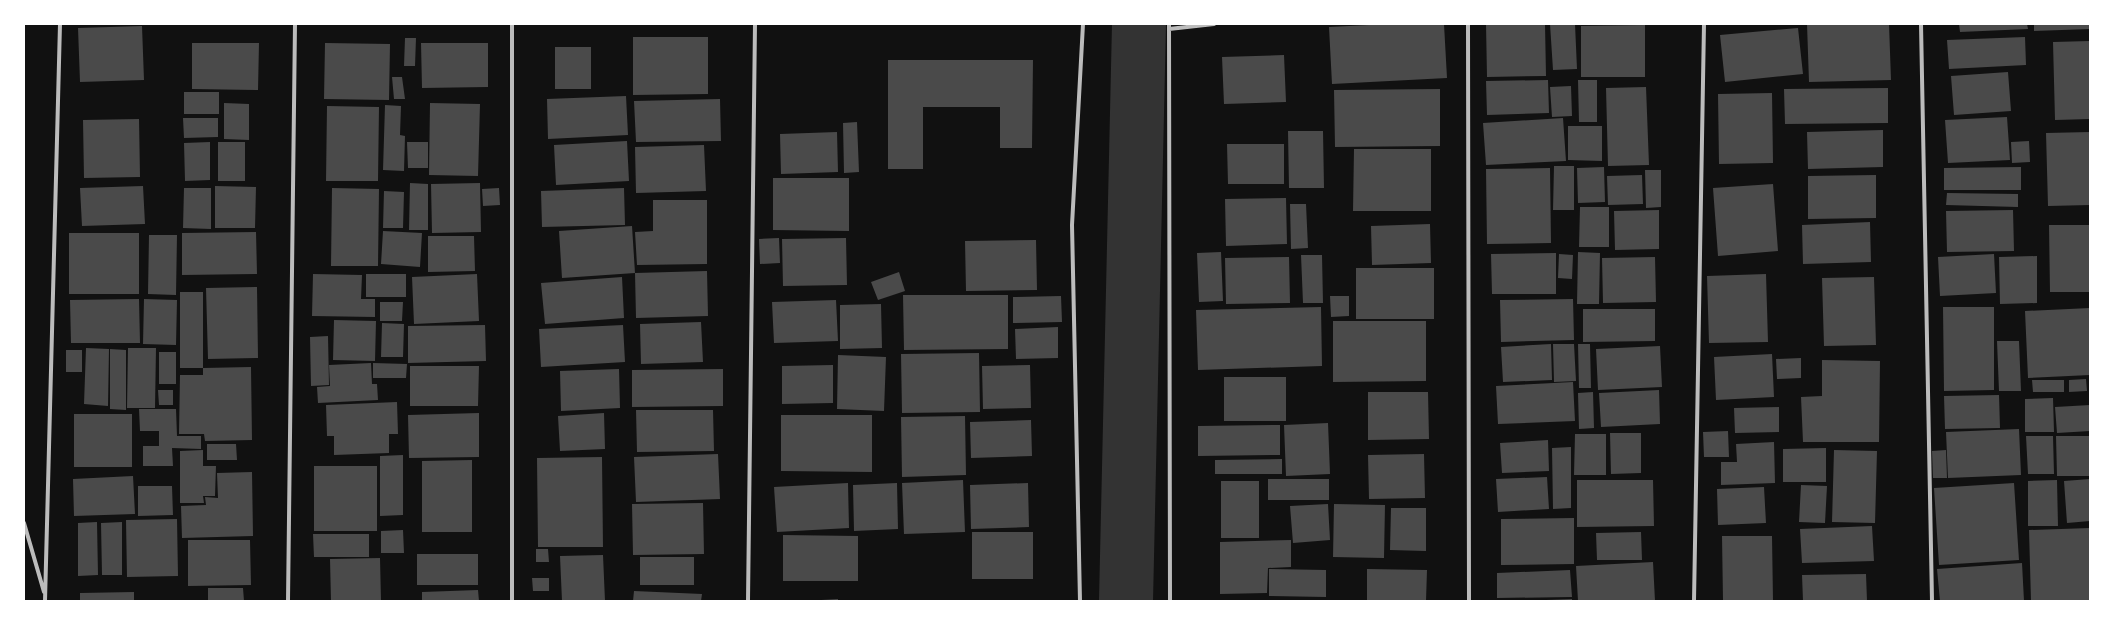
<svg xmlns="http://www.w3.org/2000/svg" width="2114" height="625" font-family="Figtree,sans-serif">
<rect width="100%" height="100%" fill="#111"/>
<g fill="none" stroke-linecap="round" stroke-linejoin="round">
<path stroke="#333" stroke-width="54" d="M1126,601L1139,24"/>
</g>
<path fill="#4a4a4a" d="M1389,24H1444L1447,78L1332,84L1329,27Z
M1486,24H1545L1546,76L1487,77Z
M1550,24H1575L1577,69L1553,70Z
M1807,24H1889L1891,80L1809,82Z
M1959,24H2027L2028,29L1960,32Z
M2034,24H2090V29L2034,31Z
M1645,25V77H1581V26Z
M142,26L144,80L80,82L78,28Z
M1798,28L1803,74L1725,82L1720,35Z
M633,37H708V94L633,95Z
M2025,37L2026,65L1949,69L1947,40Z
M405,38H416L415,66H404Z
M2090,41V119L2055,120L2053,42Z
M192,43H259L258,90L192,89Z
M325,43L390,44L389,100L324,99Z
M421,43H488V87L422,88Z
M555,47H591V89H555Z
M1284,55L1286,102L1224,104L1222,57Z
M888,60H1033L1032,148H1000V107H923V169H888Z
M2008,72L2011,111L1954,115L1951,76Z
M392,77H402L405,99H394Z
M1548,80L1549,113L1487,115L1486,81Z
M1578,80H1597V122H1579Z
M1571,86L1572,116L1552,117L1550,87Z
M1646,87L1649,165L1608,166L1606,88Z
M1888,88V123L1785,124L1784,89Z
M1440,89V146L1335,147L1334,90Z
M184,92H219V114H184Z
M1772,93L1773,163L1719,164L1718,94Z
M626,96L628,135L548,139L547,99Z
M720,99L721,141L636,142L634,101Z
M224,103L249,104V140L224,139Z
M430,103L480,104L478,176L429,175Z
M385,105L401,106L400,135L405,136L404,171L383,170Z
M327,106L379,107L378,181H326Z
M2007,117L2010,160L1948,163L1945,120Z
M183,118H218V137L184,138Z
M1563,118L1566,161L1486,165L1483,123Z
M139,119L140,177L84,178L83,120Z
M857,122L859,172L844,173L843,123Z
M1568,126H1602V161L1568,160Z
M1883,130V167L1808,169L1807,132Z
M1288,131H1323L1324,188H1289Z
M837,132L838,172L781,174L780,134Z
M2090,132V205L2048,206L2046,133Z
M627,141L629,181L556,185L554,145Z
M2029,141L2030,162L2012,163L2011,142Z
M210,142V180L185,181L184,143Z
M218,142H245V181H218Z
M407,142H428V168H408Z
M1227,144H1284V184H1228Z
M704,145L706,191L636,193L635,147Z
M1354,149H1431V211H1353Z
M1554,166H1574V210H1553Z
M1604,167L1605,202L1578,203L1577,168Z
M2021,167V190H1944V168Z
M1550,168L1551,243L1487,244L1486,169Z
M1645,170H1661V207L1646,208Z
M1642,175L1643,204L1608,205L1607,176Z
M1876,175V218L1808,219V176Z
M773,178H849V231L773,230Z
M410,183L428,184V230H409Z
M480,183L481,232L432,233L431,184Z
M1773,184L1778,251L1718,256L1713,188Z
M143,186L145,224L82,226L80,188Z
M215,186L256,187L255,228H215Z
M184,188H211V229L183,228Z
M332,188L379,189L378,266H331Z
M499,188L500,205L483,206L482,189Z
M624,188L625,225L542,227L541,191Z
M384,191L404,192L403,228H383Z
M1947,193L2018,194V207L1946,205Z
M1286,198L1287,244L1226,246L1225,199Z
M653,200H707V264L637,265L635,232L653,231Z
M1290,204H1306L1308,248L1291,249Z
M1580,207H1609V247H1579Z
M1659,210V249L1615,250L1614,211Z
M2013,210L2014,251L1947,252L1946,211Z
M1870,222L1871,262L1803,264L1802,225Z
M1430,224L1431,263L1372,265L1371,226Z
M2049,225H2090V292H2050Z
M632,226L635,273L562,278L559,231Z
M383,231L422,233L420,267L381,264Z
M256,232L257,274L182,275V233Z
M69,233H139V294H69Z
M149,235H177L176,295L148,294Z
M428,236H474L475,271L428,272Z
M779,238L780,263L760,264L759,239Z
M846,238L847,285L783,286L782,239Z
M1036,240L1037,290L966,291L965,241Z
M1221,252L1223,301L1199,302L1197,253Z
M1578,252L1600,253L1599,304H1577Z
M1556,253V294H1492L1491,254Z
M1559,254L1573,255L1572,279L1558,278Z
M1994,254L1996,293L1940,296L1938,257Z
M1301,255H1322L1323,303H1303Z
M2037,256V303L2000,304L1999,257Z
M1289,257L1290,303L1226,304L1225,258Z
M1655,257L1656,302L1603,303L1602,258Z
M1356,268H1434V319H1356Z
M707,271L708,316L636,318L635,273Z
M899,272L905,291L878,300L871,282Z
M313,274L362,275L361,299H375V317L312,316Z
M366,274H406V297H366Z
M477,274L479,321L414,324L412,277Z
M1766,274L1768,342L1709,343L1707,276Z
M622,277L624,318L545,324L541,283Z
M1874,277L1876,345L1824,346L1822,278Z
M257,287L258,358L208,359L206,288Z
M180,292H203V368H180Z
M903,295H1008V349L904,350Z
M1061,296L1062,322L1013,323V297Z
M1330,296H1349V316L1331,317Z
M139,299L140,343H71L70,300Z
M144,299L177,300L176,345L143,344Z
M1573,299L1574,340L1501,342L1500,300Z
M836,300L838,341L774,343L772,302Z
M380,302H403L402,321H380Z
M881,304L882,348L840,349V305Z
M1321,307L1322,366L1198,370L1196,310Z
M1943,307H1994V390L1944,391Z
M2090,308V375L2028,378L2025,311Z
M1583,309H1655V341L1583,342Z
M334,320L376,321L375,361L333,360Z
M1333,321H1426V381L1333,382Z
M701,322L703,362L641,364L640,324Z
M382,323L404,324L403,357H381Z
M485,325L486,361L408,363V326Z
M623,325L625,362L541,367L539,329Z
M1058,327V358L1016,359L1015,329Z
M328,336L329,385L311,386L310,337Z
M1997,341H2019L2021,391H1999Z
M1551,344L1552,380L1503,382L1501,347Z
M1553,344H1574L1576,381L1554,382Z
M1578,344H1590L1591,388H1579Z
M1660,346L1662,387L1598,390L1596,349Z
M86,348L109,349L108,406L84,404Z
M128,348H156L155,408H127Z
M110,349L126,350V410L110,409Z
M66,350H82V372H66Z
M159,352H176V384H159Z
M979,353L980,412L902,413L901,354Z
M1772,354L1774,397L1716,400L1714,357Z
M838,355L886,357L884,411L837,409Z
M1801,358V378L1777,379L1776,359Z
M1822,360L1880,361L1879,442H1803L1801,397L1822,396Z
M371,363L372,384H377L378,400L318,403L317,387L330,386L329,365Z
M373,363L407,364L406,378H373Z
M833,365V403L782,404V366Z
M1030,365L1031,408L983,409L982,366Z
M410,366H479L478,406H410Z
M251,367L252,440L205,441L204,434H179L180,375H203V368Z
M619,369L620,408L561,411L560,371Z
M723,369V406L632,407V370Z
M1224,377H1286V421H1224Z
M2086,379L2087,391L2069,392V380Z
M2032,380H2064V392H2033Z
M1573,382L1575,421L1498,424L1496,386Z
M158,390H173V405H159Z
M1659,390L1660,424L1601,427L1599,393Z
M1368,392H1428L1429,439L1368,440Z
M1593,392L1594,428L1579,429L1578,393Z
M1999,395L2000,428L1945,429L1944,396Z
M2053,398L2054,432H2025V399Z
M397,402L398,434H389V453L334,455V436H327L326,405Z
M2090,405V431L2057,433L2055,407Z
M1779,407V432L1735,433L1734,408Z
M139,409H176L177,436H201V449L172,448L173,466H143V446H159V431H140Z
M636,410H713L714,451L637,452Z
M479,413V457L409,458L408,415Z
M604,413L605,449L560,451L558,416Z
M74,414H132V467H74Z
M781,415H872V472L781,471Z
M965,416L966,475L902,477L901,417Z
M1031,420L1032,456L971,458L970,422Z
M1328,423L1330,474L1286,476L1284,425Z
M1280,425V455L1198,456V426Z
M2019,429L2021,475L1948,478L1946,432Z
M1728,431L1729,457H1704L1703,432Z
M1610,433H1641V473L1611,474Z
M1575,434H1606V475H1574Z
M2026,436H2053L2054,474H2028Z
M2056,436H2089L2090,476H2057Z
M1548,440L1549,471L1502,473L1500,443Z
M1774,442L1775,483L1721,485V462H1737L1736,444Z
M207,444H236L237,460H207Z
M1571,447V508L1553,509L1552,448Z
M1826,448V482H1783V449Z
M203,450V466H216L215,496H203L204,503H180V451Z
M1834,450L1877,451L1875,523L1832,522Z
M1946,450L1947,478H1933L1932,451Z
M718,454L720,499L636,502L634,457Z
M1424,454L1425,498L1369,499L1368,455Z
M403,455V515L380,516V456Z
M602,457L603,547H538L537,458Z
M1282,459V474H1215V460Z
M472,460V532H422V461Z
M314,466H377V531H314Z
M252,472L253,536L182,538L181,506L206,505L205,497L218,498L217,473Z
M133,476L135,514L74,516L73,479Z
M1547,477L1549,509L1498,512L1496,479Z
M1268,479H1329V500H1268Z
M2090,479V521L2067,523L2064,481Z
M963,480L965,532L904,534L902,483Z
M1577,480H1653L1654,526L1577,527Z
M2057,480L2058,526H2028V481Z
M1221,481H1259V538H1221Z
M848,483L849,528L777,532L774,487Z
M897,483L898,529L854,531L853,485Z
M1028,483L1029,527L971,529L970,485Z
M2014,483L2019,560L1939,565L1934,488Z
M1801,485L1827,486L1825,523L1799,522Z
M138,486H172L173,515L138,516Z
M1764,487L1766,523L1718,525L1717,489Z
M703,503L704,554L633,555L632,504Z
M1328,504L1330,540L1293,543L1290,506Z
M1334,504L1385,505L1384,558L1333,557Z
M1391,508H1426V551L1390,550Z
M1574,518V564L1501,565V519Z
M177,519L178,576L127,577L126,520Z
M97,522L98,575L78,576V523Z
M122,522V575H102L101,523Z
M1872,526L1874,561L1802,563L1800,529Z
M2090,528V601H2031L2029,530Z
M403,530L404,553H381V531Z
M972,532H1033V579H972Z
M1641,532L1642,560H1597L1596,533Z
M313,534H369V557H314Z
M783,535L858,536V581H783Z
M1722,536H1772L1773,601H1723Z
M188,540H250L251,585L188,586Z
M1291,540V567L1268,568L1267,593L1220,594V542Z
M536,549H548L549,562H536Z
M417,554H478V585H417Z
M603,555L605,601H562L560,556Z
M640,557H694V585H640Z
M380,558L381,601H331L330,559Z
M1653,562L1655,601H1578L1576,566Z
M2022,563L2024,601H1940L1937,569Z
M1269,569L1326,570V597L1269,596Z
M1367,569L1427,570L1426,601H1367Z
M1570,570L1572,597L1497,598V573Z
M1866,574L1867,601H1803L1802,575Z
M532,578H549V591H533Z
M208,588H243L244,601H208Z
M478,590L479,601H422V592Z
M634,591L702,594L701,601H633Z
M134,592V601H80V593Z
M838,599V601H821V600Z
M1572,599V601H1546V600Z"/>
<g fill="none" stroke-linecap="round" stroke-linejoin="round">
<path stroke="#bcbcbc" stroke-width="4" d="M1169,24L1170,601
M1468,24L1469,601
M1921,24L1932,601
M1169,29L1214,24
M24,523L44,592
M45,601L60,24
M288,601L295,24
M512,601V24
M748,601L755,24
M1080,601L1072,225L1083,24
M1694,601L1704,24"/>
</g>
<rect width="2114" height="625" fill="none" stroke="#ffffff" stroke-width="50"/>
</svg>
